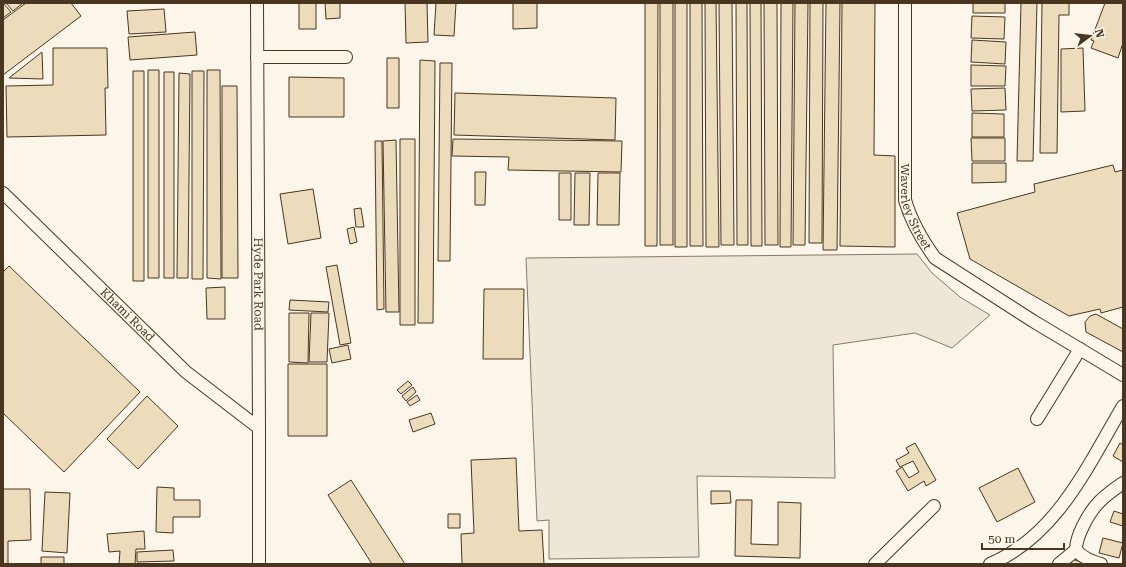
<svg xmlns="http://www.w3.org/2000/svg" width="1126" height="567" font-family="'Roboto Serif',serif">
<rect width="100%" height="100%" fill="#fbf6e9"/>
<path fill="#ede6d9" stroke="#887966" d="M917,254L932,273L960,297L990,315L952,348L915,333L833,345L835,478L697,476L699,557L549,559V520L537,521L526,258Z"/>
<path fill="#ecdcbc" stroke="#4a3520" d="M3,3L11,12L3,18Z
M6,3H23L13,11Z
M26,3H71L81,16L3,75V20Z
M299,3H316V29H299Z
M325,3H340V18L326,19Z
M405,3H427L428,42L406,43Z
M436,3H456L454,36L434,35Z
M513,3H537V28L513,29Z
M645,3H658L657,246H645Z
M660,3H673V245H660Z
M675,3H687V247H675Z
M690,3H702L703,246H690Z
M705,3H716L719,247H706Z
M719,3H732L734,245H721Z
M736,3H747L748,245H737Z
M750,3H761L762,246H751Z
M764,3H777L778,245H765Z
M781,3H793L791,247H780Z
M795,3H808L805,245H793Z
M810,3H823L822,243H809Z
M826,3H840L837,250H823Z
M842,3H875L874,155L895,156V247L840,246Z
M973,3H1005V13H973Z
M1021,3H1037L1033,161H1017Z
M1042,3H1069V15H1059L1057,153H1040Z
M1105,3H1123V43L1118,58L1091,48L1094,41L1091,40Z
M164,9L166,32L129,34L127,11Z
M972,16L1005,17L1004,39L971,38Z
M195,32L197,55L130,60L128,37Z
M972,40L1006,42L1005,64L971,62Z
M53,48H107L108,88H105L106,135L7,137L6,86L53,85Z
M1083,48L1085,111L1061,112V49Z
M42,52L43,79L9,78Z
M387,58H399V108H387Z
M420,60L435,61L433,323H418Z
M440,63H452L450,261H438Z
M971,65L1006,66L1005,86H971Z
M148,70H159V278H148Z
M207,70H220L221,279L207,278Z
M133,71H144V281H133Z
M192,71H204L203,279H192Z
M164,72H174V278H164Z
M179,73L190,74L188,278H177Z
M289,77L344,78V117H289Z
M222,86H237L238,278H222Z
M1005,88L1006,110L972,111L971,89Z
M455,93L616,98L615,140L454,135Z
M972,113L1004,114V137H972Z
M971,138H1005V161H972Z
M400,139H415V325H400Z
M453,139L622,141L621,172L508,170L509,157L452,156Z
M396,140L399,312H386L383,141Z
M375,141H382L384,309L377,310Z
M972,163H1006V182L972,183Z
M1113,165L1115,172L1123,170V307L1101,313L1100,309L1069,316L970,259L957,213L1035,192L1034,184Z
M475,172H486L485,205H475Z
M559,173H571V220H559Z
M575,173H590L589,225H574Z
M598,173H620L619,225H597Z
M313,189L321,238L288,244L280,194Z
M361,208L364,227H356L354,209Z
M354,227L357,242L350,244L347,229Z
M337,265L351,343L340,345L326,267Z
M9,266L140,392L64,472L3,413V272Z
M225,287V319H207L206,288Z
M484,289H524L523,359H483Z
M290,300L329,302L328,312L289,310Z
M289,313H309L308,363L289,362Z
M311,313H329L327,362H309Z
M1096,314L1123,329V352L1086,332L1085,322L1090,316Z
M348,345L351,359L332,363L329,349Z
M288,364H327V436H288Z
M408,381L412,385L401,394L397,390Z
M413,387L416,392L406,401L402,396Z
M417,395L420,400L410,406L407,402Z
M147,396L178,426L138,469L107,439Z
M431,413L435,424L413,432L409,420Z
M915,443L936,480L926,486L924,481L908,491L896,471L902,467L909,478L919,472L913,461L900,467L896,460L909,453L906,448Z
M1120,443L1123,445V462L1113,456Z
M516,458L519,531L542,530L544,564H462L461,534L474,533L471,460Z
M1018,468L1035,502L997,522L979,488Z
M351,480L405,564H372L328,495Z
M157,487L174,488V500H200V517H173V533L156,532Z
M3,489H30L31,540L8,541V564H3Z
M711,491H730L731,503L711,504Z
M45,492L70,493L67,553L42,551Z
M736,500H752L751,544L778,545V502L801,503L800,558L735,556Z
M1114,511L1123,514V526L1110,522Z
M448,514H460V528H448Z
M144,531L145,549H136L135,564H119L120,551L109,552L107,534Z
M1103,538L1123,543L1119,558L1099,553Z
M173,550L174,561L137,562V552Z
M41,557H64V564H41Z
M1072,559L1086,564H1070Z"/>
<g fill="none" stroke-linecap="round" stroke-linejoin="round">
<defs>
<g id="minor">
<path id="s1" d="M257,3L259,428V564"/>
<path id="s2" d="M905,3V200C911,221 922,240 935,258L1033,321L1123,375"/>
<path d="M257,57H346"/>
<path id="s3" d="M3,193L186,372L259,428"/>
<path d="M1037,419L1080,349"/>
<path d="M875,564L934,506"/>
<path d="M990,564C1057,536 1088,465 1123,406"/>
<path d="M1059,564L1076,550"/>
<path d="M1101,564C1091,561 1083,558 1076,550C1076,542 1079,534 1083,526C1093,505 1104,496 1123,483"/>
</g>
</defs>
<use href="#minor" stroke="#4a3520" stroke-width="14"/>
<use href="#minor" stroke="#fbf6e9" stroke-width="12"/>
</g>
<g text-anchor="middle" dominant-baseline="central" stroke-width="3" stroke-linejoin="round" paint-order="stroke">
<g font-size="12" fill="#4a3520" stroke="#fbf6e9">
<text stroke="none"><textPath href="#s2" startOffset="206">Waverley Street</textPath></text>
<text stroke="none"><textPath href="#s1" startOffset="281">Hyde Park Road</textPath></text>
<text stroke="none"><textPath href="#s3" startOffset="174">Khami Road</textPath></text>
</g>
</g>
<rect width="1126" height="567" fill="none" stroke="#4a3520" stroke-width="8"/>
<g transform="translate(1090 36) rotate(75)" stroke="#fbf6e9" stroke-width="3" paint-order="stroke">
<path d="M0-3L7 15L0 10L-7 15Z" fill="#4a3520"/>
<text y="-6" font-size="11" font-weight="bold" text-anchor="middle" fill="#4a3520">N</text>
</g>
<path d="M982 543v6h82v-6" fill="none" stroke="#4a3520" stroke-width="2"/>
<text x="988" y="543" font-size="12" fill="#4a3520" stroke="#fbf6e9" stroke-width="3" paint-order="stroke">50 m</text>
</svg>
